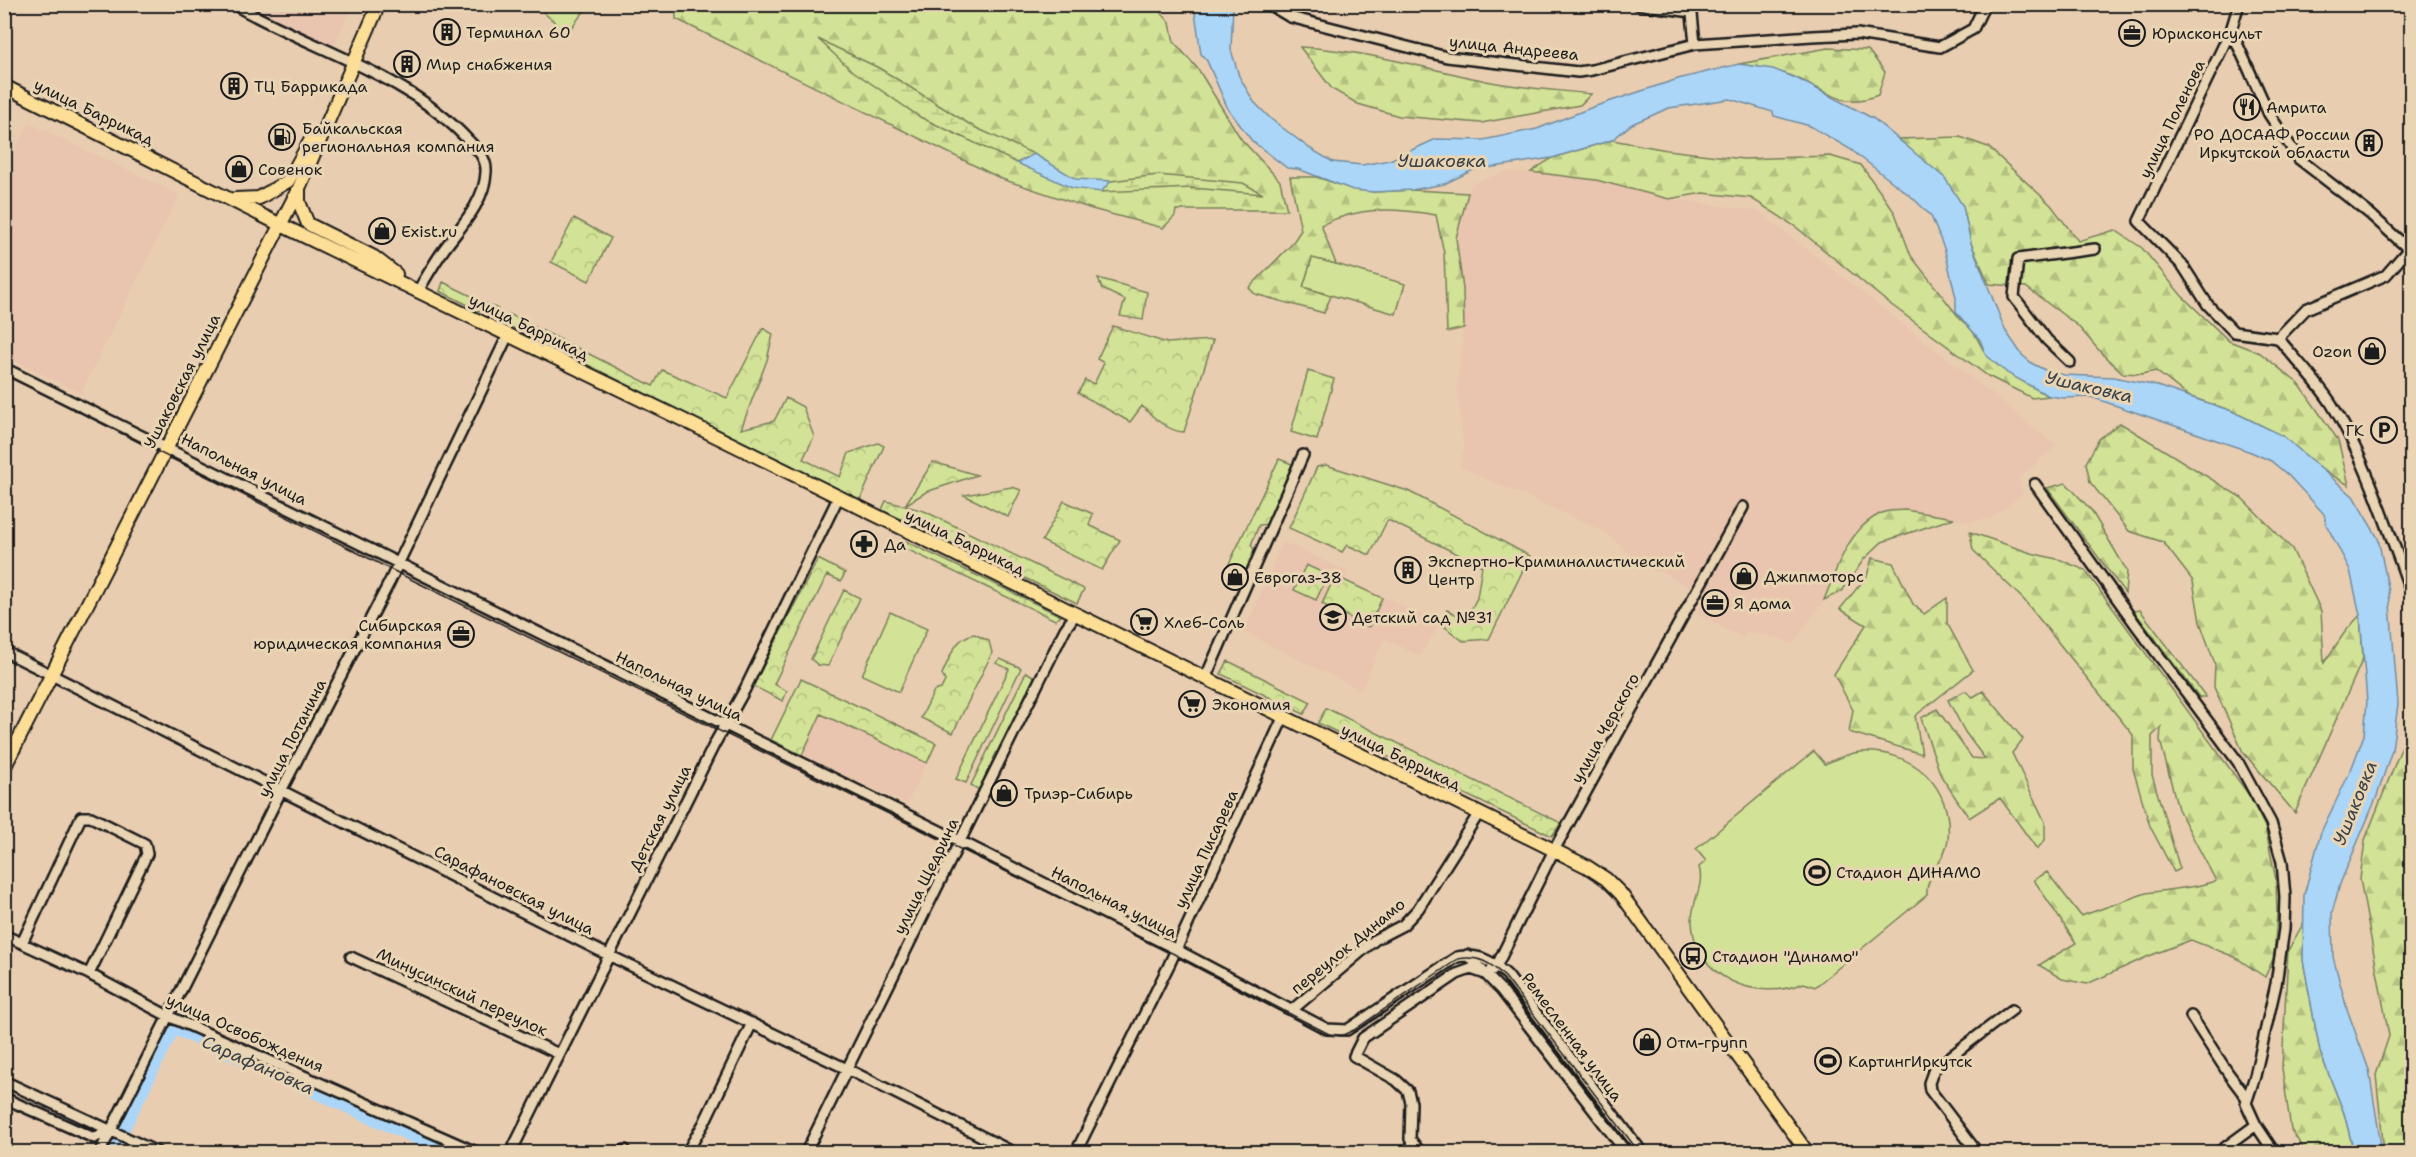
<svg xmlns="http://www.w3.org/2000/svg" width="2416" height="1157" font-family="'Shantell Sans',sans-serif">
<defs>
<pattern id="forest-firs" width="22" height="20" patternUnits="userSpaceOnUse" patternTransform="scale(1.5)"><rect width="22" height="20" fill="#d2e296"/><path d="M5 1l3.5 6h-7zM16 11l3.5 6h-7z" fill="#b4c181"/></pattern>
<pattern id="wetland-marsh" width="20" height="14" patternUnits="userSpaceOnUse" patternTransform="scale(1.5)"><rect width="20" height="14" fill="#d2e296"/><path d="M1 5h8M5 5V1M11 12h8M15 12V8" fill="none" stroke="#b4c181"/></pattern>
<pattern id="park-crowns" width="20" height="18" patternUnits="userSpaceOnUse" patternTransform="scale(1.5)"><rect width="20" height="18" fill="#d2e296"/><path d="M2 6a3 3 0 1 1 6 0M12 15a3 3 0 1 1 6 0" fill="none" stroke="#b4c181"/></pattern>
</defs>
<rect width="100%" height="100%" fill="#e9cdb1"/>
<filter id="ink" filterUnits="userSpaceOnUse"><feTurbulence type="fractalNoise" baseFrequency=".0167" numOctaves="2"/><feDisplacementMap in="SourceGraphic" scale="12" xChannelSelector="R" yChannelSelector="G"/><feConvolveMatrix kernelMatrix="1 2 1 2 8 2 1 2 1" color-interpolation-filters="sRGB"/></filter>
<g filter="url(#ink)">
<path fill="#e9c4ae" d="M252,5H352L333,49Z
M29,123L179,195L81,393L5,356V171Z
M1505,172L1562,174L1596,180L1669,199L1758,211L2009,407L2056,446L2018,478L2023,494L1991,518L1971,522L1905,510L1845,548L1824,600L1792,645L1780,638L1747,632L1743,638L1697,614L1706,597L1663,572L1647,569L1604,531L1460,467L1464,449L1457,388L1464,328L1463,289L1456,238L1466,198L1471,184Z
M1283,542L1348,572L1345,579L1440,623L1420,656L1384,639L1361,690L1244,632Z
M801,679L936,743L907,804L771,740Z"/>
<path fill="#d2e296" stroke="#777f59" stroke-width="1.5" d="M1312,257L1405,284L1396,314L1303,287Z
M890,612L927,629L899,692L862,675Z
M1000,659L1021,668L966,783L956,779L1009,669L996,663Z
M1026,672L1035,677V682L979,790L971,785Z
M1814,751L1825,764C1836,759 1848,753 1860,752C1913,749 1953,786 1948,839C1946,860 1925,875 1927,895L1815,987L1804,983C1757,1003 1694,978 1692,922C1691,902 1705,886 1699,867L1706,861L1696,849Z"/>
<path fill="url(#forest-firs)" stroke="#777f59" stroke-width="1.5" d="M676,4L1155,5L1170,23L1174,42L1198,69L1241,139L1280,181L1287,210H1176L1175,216L1163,228L1092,209L1002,179L676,19Z
M535,5H589L567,33Z
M1300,47C1363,50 1424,68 1486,81C1520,88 1556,90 1591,94L1580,105L1481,123L1399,116L1358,104L1332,89Z
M1828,48L1868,50L1885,72L1878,95C1840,110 1827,90 1794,77C1776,70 1758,67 1739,64Z
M1960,137L1988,147L2051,205L2078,241L2115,230L2142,248L2182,296L2229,341L2260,353L2299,384L2338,440L2349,485L2321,469L2282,436L2232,411L2188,396L2156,371L2141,374L2123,373L2103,355L2078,326L2026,287L1989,284L1971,243L1963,206L1899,139Z
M1612,140L1667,150L1743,159L1830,156L1861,165L1895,213L1911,256L1961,320C1977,332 1976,339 1986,354C1994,366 2035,389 2049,396L2032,398L1988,376L1886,301L1796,227L1751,198L1703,193L1669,199L1596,180L1531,172L1552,158Z
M1290,177H1316L1353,189L1374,192L1412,190L1468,193L1456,238L1463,289L1464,328L1447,332L1444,253L1436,215C1393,208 1361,206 1321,225L1336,264L1312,258L1303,287L1331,296L1324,313L1255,294L1249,288L1292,244L1301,230Z
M2120,423L2242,498L2292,549L2321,611L2324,663L2345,632L2360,615L2363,658L2295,813L2243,752L2214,687L2215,664L2200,622L2193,581L2163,542L2129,531L2090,482L2086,463L2099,439Z
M2066,483L2091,510L2127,571L2125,593L2047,488Z
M1905,510L1954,518L1882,542L1864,559L1842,591L1824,600C1837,568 1848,528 1882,513C1888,510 1898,511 1905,510Z
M1970,532L2031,553L2061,560L2085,570L2249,795L2265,827L2276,880L2277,913L2274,957L2265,977L2235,957L2191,940L2149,956L2087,984L2062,979L2039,965L2076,943L2034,880L2047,872L2081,916L2146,893L2197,886L2216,881L2178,809L2160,740L2161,727L2152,736V775L2180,869L2174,872L2150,826L2133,769V735L2024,600L1973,550Z
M1872,558L1893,563L1913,604L1924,614L1947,598V623L1973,670L1915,716L1922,754L1849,732L1853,710L1834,674L1866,625L1840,609L1867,576Z
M2140,610L2206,697H2199L2134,611Z
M1965,691L1973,697L1983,691L2023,739L2012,753L2045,822V840L2037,849L2000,798L1969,818L1941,776L1921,718L1937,709L1972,758L1985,759L1965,732L1948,700Z
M2411,743V1152H2384L2376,1075L2389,1036L2360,879L2365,840L2402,746Z
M2305,920L2303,960L2320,1052L2344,1113L2354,1152H2306L2291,1130L2282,1068L2288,951Z"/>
<path fill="url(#wetland-marsh)" stroke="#777f59" stroke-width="1.5" d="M818,39L879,68L974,127L1034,154L1017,163L920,117L850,69Z
M1158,175L1243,183L1263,194L1192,188L1101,192L1111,181Z"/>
<path fill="url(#park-crowns)" stroke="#777f59" stroke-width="1.5" d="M574,218L611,238L589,281L551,262Z
M1098,278L1147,292L1143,320L1120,316L1125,300L1102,289Z
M443,282L498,309L494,318L440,291Z
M509,314L653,386L662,370L727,398L763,328L773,334L767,360L741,429L774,421L786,398L803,407L814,437L803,459L840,477L849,453L878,443L884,446L860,500L505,324Z
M1113,326L1167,343L1213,340L1184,432C1168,432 1152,416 1142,406L1130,422L1078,393L1085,380L1094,384L1104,363L1097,359Z
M1308,371L1334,379L1317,440L1291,432Z
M1279,459L1292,464L1269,524L1259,525L1251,545L1255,551L1245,575L1228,566Z
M933,462L977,475L926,492L905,505Z
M1326,465L1408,491L1530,556L1489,639L1463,641L1440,623L1447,610L1466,619L1477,598L1482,566L1390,521H1387L1370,555L1347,545L1342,552L1289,528L1317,467Z
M1012,487L1021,490L1008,517L964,495Z
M886,501L924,511L1084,589L1077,603L882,510Z
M1064,501L1093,514L1089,525L1120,540L1102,570L1042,541Z
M903,540L1061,616L1055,620L900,546Z
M818,559L845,573L841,581L827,575L774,684L787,691L783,701L753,686Z
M1306,565L1328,575L1316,600L1294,590Z
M1335,576L1382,598L1369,627L1322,604Z
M844,590L860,598L828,666L818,665L811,659Z
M974,634L989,641L992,653L953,733L921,718L934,691L941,689L945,681L942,674C950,658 954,638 974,634Z
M1228,661L1311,702L1304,714L1221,674Z
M801,679L936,743L927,763L821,714L802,755L771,740Z
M1326,708L1561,823L1552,836L1318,723Z"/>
<path fill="#acd6f7" stroke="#728c9f" stroke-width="1.5" d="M1194,5H1233L1231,50L1239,76L1254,102L1271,119L1309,148L1333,162L1362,165L1390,160L1436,139L1483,140L1537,129L1593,107L1678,79L1739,64L1773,69L1796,78L1874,119L1945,178L1963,206L1971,243L2005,330L2022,355L2033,364L2047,371L2064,375L2114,377L2157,386L2232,411L2283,436L2353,496L2378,538L2389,592L2398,704L2392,750L2377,796L2340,884L2332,913L2333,957L2347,1009L2369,1070L2382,1152H2354L2344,1113L2320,1052L2303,960L2304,895L2321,832L2351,770L2364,735L2367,701L2360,615L2350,570L2327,526L2324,514L2289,476L2271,461L2251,452L2091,397L2063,398L2049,396L2007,373L1986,355L1980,340L1956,312V298L1945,251L1931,216L1913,198L1850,149L1810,126L1774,116L1773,112L1730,99L1669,108L1632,124L1612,140L1552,158L1473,170L1444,184L1412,190L1374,192L1353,190L1298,169L1287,168L1252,141L1228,109L1207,61L1201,54Z
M1034,154L1076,179L1111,181L1101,192L1072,188L1017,163Z"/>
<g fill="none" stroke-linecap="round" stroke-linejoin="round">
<path stroke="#728c9f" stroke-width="3" d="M4,1089L12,1090L97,1131"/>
<path stroke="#acd6f7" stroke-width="16" d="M120,1132L173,1026L451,1152
M109,1152L117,1137"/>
<defs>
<path id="minor" d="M233,4C312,50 405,72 469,141C478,150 487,159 486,172C485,204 456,231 440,255C432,267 425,279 418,291
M1268,4L1290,17L1447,57L1578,72L1592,70L1695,44L1812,36L1857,34L1940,47L1973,29L1985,4
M1637,4L1691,12
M1691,4L1695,44
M2239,4L2231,30L2269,114L2299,159L2370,214L2412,252
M2231,30L2139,221L2183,266L2208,305L2234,332L2278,338
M2408,250L2386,275L2306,309L2278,338C2295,359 2316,380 2331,403C2366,458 2389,533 2412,595
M2070,362L2047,340L2014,297L2018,259L2095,249
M4,368L960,841L1177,950L1327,1029L1347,1030L1457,957C1478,953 1492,961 1507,975L1642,1152
M2035,484L2136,625L2238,762L2271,823L2282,862L2285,897L2284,929L2276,984L2255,1076L2246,1103L2256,1125L2274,1152
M4,651L600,951L847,1069L1013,1152
M1205,679L1303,455
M4,935L89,974L168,1016L476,1152
M22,943L81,817H91L145,844L147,854L89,974
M1467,955L1501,990L1626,1152
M351,957L559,1054
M1292,1010L1376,939L1403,925L1418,909L1479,813
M2191,1016L2228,1073L2246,1097
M4,1081L157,1152
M4,1098L94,1138L110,1130
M100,1152L282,789L389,583L508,335
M511,1152L715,743L745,689L838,498
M623,1152L625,1150
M687,1152L704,1123L752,1023
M806,1152L1065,629L1075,615
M1076,1152L1169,965L1283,718
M1420,1152L1410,1139L1411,1103L1408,1091L1396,1080L1354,1056L1363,1038L1457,974L1471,969L1488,975L1498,963L1554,850L1743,507
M1977,1152L1930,1090L1929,1083L1934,1069L2012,1010
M2219,1152L2256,1125"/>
<path id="major" d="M4,86L279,224L679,418L1586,866L1606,879L1621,894L1807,1152
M299,188V202L308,224L374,257L396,274
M235,199L259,198L288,181L314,134
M4,768L299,188L379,4"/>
</defs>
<use href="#minor" stroke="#1c1c1c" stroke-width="14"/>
<use href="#major" stroke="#1c1c1c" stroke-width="16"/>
<use href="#minor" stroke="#e9d4b3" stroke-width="9"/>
<use href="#major" stroke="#fdde96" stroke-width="12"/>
<path stroke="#1c1c1c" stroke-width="1.5" d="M4,374L394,571L1174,954L1329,1034L1341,1036L1354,1030L1458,959C1478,955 1491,963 1505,977L1639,1152"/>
</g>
</g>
<defs>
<symbol id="building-ring" viewBox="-11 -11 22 22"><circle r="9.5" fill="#e9d4b3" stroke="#1c1c1c" stroke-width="1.5"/><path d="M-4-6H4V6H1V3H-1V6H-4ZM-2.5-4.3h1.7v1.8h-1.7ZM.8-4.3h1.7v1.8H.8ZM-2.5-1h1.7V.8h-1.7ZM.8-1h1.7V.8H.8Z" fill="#1c1c1c"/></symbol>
<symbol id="office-ring" viewBox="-11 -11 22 22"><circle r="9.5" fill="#e9d4b3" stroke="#1c1c1c" stroke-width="1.5"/><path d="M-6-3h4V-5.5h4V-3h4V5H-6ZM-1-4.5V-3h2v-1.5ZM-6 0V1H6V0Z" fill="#1c1c1c"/></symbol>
<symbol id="restaurant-ring" viewBox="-11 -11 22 22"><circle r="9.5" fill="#e9d4b3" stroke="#1c1c1c" stroke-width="1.5"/><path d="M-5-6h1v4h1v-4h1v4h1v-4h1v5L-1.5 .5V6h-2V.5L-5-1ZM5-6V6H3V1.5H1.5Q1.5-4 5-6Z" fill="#1c1c1c"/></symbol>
<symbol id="fuel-ring" viewBox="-11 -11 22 22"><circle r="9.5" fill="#e9d4b3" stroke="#1c1c1c" stroke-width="1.5"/><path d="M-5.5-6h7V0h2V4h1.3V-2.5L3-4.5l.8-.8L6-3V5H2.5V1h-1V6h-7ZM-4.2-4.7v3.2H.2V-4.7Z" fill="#1c1c1c"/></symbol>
<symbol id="shop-ring" viewBox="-11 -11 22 22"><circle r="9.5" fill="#e9d4b3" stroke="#1c1c1c" stroke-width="1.5"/><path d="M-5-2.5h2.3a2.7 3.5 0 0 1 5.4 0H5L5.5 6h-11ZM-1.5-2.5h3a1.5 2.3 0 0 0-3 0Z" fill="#1c1c1c"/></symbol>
<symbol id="parking-ring" viewBox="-11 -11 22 22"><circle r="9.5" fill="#e9d4b3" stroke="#1c1c1c" stroke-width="1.5"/><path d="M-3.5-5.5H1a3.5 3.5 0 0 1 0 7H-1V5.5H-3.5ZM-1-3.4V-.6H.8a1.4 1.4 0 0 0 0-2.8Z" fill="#1c1c1c"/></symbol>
<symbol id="pharmacy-ring" viewBox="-11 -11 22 22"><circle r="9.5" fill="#e9d4b3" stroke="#1c1c1c" stroke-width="1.5"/><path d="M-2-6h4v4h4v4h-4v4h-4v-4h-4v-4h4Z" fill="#1c1c1c"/></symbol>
<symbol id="school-ring" viewBox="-11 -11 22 22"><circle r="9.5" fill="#e9d4b3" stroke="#1c1c1c" stroke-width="1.5"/><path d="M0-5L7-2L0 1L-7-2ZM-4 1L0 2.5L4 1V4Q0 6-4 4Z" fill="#1c1c1c"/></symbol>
<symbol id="supermarket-ring" viewBox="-11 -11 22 22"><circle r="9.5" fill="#e9d4b3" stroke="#1c1c1c" stroke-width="1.5"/><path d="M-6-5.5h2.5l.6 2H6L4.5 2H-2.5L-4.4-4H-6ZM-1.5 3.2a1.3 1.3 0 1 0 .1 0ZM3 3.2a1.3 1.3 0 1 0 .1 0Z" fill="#1c1c1c"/></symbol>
<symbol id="stadium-ring" viewBox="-11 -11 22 22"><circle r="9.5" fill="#e9d4b3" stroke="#1c1c1c" stroke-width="1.5"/><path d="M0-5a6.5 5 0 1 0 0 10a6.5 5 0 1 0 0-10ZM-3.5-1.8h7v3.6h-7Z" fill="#1c1c1c"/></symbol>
<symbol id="bus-ring" viewBox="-11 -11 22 22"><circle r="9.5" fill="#e9d4b3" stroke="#1c1c1c" stroke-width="1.5"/><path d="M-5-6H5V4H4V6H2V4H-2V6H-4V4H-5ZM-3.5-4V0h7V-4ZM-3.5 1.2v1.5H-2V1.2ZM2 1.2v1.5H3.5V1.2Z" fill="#1c1c1c"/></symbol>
</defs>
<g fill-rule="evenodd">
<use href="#building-ring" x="432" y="17" width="30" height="30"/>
<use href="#office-ring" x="2117" y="18" width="30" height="30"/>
<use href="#building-ring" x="392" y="49" width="30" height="30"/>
<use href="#building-ring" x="219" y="71" width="30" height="30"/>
<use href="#restaurant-ring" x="2232" y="92" width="30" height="30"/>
<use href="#fuel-ring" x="267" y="122" width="30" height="30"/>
<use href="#building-ring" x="2354" y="128" width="30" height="30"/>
<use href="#shop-ring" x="224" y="154" width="30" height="30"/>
<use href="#shop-ring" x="367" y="216" width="30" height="30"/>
<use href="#shop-ring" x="2357" y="336" width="30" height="30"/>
<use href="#parking-ring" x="2369" y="415" width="30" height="30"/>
<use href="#pharmacy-ring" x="849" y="529" width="30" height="30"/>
<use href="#building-ring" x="1393" y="555" width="30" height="30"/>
<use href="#shop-ring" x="1729" y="561" width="30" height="30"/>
<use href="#shop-ring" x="1220" y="562" width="30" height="30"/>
<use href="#office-ring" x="1700" y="588" width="30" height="30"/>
<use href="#school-ring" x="1318" y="602" width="30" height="30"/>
<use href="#supermarket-ring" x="1129" y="607" width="30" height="30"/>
<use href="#office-ring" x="446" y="619" width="30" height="30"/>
<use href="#supermarket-ring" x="1177" y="689" width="30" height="30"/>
<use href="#shop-ring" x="989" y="778" width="30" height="30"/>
<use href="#stadium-ring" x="1802" y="857" width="30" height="30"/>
<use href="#bus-ring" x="1678" y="941" width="30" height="30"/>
<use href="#shop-ring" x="1632" y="1027" width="30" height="30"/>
<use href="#stadium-ring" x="1813" y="1046" width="30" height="30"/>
</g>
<g text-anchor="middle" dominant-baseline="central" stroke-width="6" stroke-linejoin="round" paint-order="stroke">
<g font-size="16" fill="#1c1c1c" stroke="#e9d4b3" text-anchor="start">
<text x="466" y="32">Терминал 60</text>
<text x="2152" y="33">Юрисконсульт</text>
<text x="426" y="64">Мир снабжения</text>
<text x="254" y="86">ТЦ Баррикада</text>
<text x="2266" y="107">Амрита</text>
<text x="302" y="128">Байкальская<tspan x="302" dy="18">региональная компания</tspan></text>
<text x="2350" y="134" text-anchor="end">РО ДОСААФ России<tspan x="2350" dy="18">Иркутской области</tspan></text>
<text x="258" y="169">Совенок</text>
<text x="401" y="231">Exist.ru</text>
<text x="2352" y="351" text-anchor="end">Ozon</text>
<text x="2364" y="430" text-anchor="end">ГК</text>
<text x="884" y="544">Да</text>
<text x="1428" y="561">Экспертно-Криминалистический<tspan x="1428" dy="18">Центр</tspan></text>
<text x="1764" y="576">Джипмоторс</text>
<text x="1254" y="577">Еврогаз-38</text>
<text x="1734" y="603">Я дома</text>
<text x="1352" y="617">Детский сад №31</text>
<text x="1164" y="622">Хлеб-Соль</text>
<text x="442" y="625" text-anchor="end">Сибирская<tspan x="442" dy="18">юридическая компания</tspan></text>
<text x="1212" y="704">Экономия</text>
<text x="1024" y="793">Триэр-Сибирь</text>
<text x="1836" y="872">Стадион ДИНАМО</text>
<text x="1712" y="956">Стадион "Динамо"</text>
<text x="1666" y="1042">Отм-групп</text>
<text x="1848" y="1061">КартингИркутск</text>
</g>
<g font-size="16" fill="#1c1c1c" stroke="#e9d4b3">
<text transform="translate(1514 48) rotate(6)">улица Андреева</text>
<text transform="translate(94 112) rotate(26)">улица Баррикад</text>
<text transform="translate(2172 119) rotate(-64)">улица Поленова</text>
<text transform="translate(529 327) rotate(26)">улица Баррикад</text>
<text transform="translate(182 381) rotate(-63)">Ушаковская улица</text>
<text transform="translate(244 469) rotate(27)">Напольная улица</text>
<text transform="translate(965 542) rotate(26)">улица Баррикад</text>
<text transform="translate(679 686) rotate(26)">Напольная улица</text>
<text transform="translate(1605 728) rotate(-61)">улица Черского</text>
<text transform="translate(292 738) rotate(-63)">улица Потанина</text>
<text transform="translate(1401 757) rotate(26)">улица Баррикад</text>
<text transform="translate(660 818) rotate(-63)">Детская улица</text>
<text transform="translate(1206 849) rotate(-65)">улица Писарева</text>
<text transform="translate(926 876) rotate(-64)">улица Щедрина</text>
<text transform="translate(514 890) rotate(27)">Сарафановская улица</text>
<text transform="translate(1114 902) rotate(27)">Напольная улица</text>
<text transform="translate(1348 946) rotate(-39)">переулок Динамо</text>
<text transform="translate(462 992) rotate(25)">Минусинский переулок</text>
<text transform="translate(245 1033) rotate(24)">улица Освобождения</text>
<text transform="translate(1572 1037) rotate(53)">Ремесленная улица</text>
</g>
<g font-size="18" font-style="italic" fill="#394148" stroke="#e9d4b3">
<text x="1442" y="161">Ушаковка</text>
<text transform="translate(2089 387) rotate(13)">Ушаковка</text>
<text transform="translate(2355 803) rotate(-68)">Ушаковка</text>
<text transform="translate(258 1065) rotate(24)">Сарафановка</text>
</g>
</g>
<rect width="2416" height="1157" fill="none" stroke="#e9d4b3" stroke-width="24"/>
<rect x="12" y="12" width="2392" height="1133" fill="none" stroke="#1c1c1c" stroke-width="2" filter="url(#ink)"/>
</svg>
